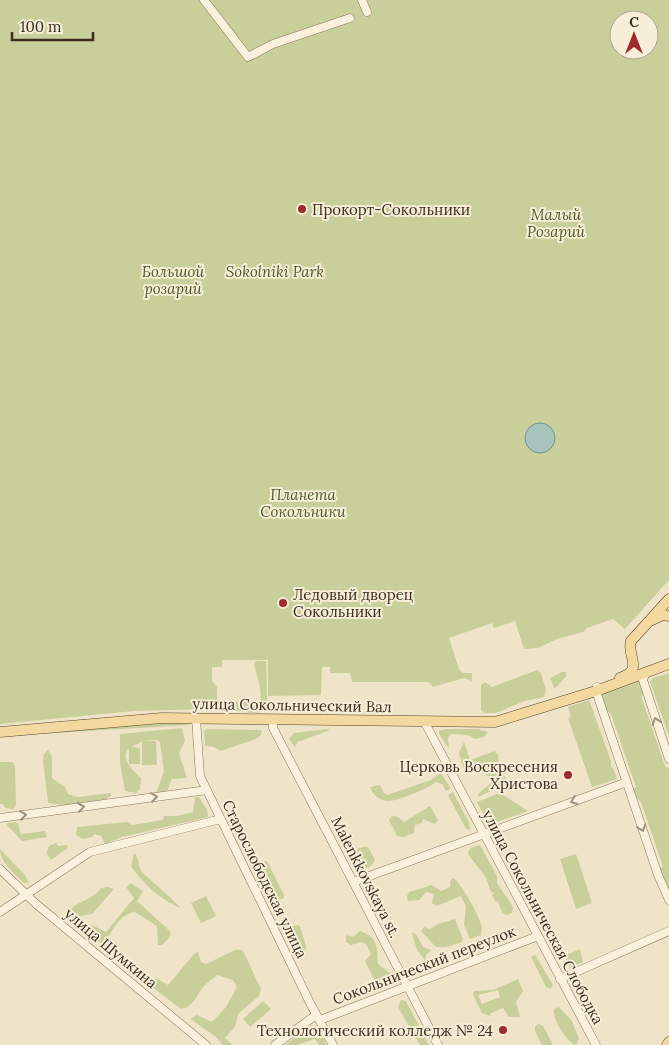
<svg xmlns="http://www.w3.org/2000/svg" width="669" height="1045" font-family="Lora,serif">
<rect width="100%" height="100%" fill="#f0e4c8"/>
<path fill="#c9cf9b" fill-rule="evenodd" d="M0,0H669V580L625,629L613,619L587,628L583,632L557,639L538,648L524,649L515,621L494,628L492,623L449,638L459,669L463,673H472V681L464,678L433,687L428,682H352L350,673H330V667H322L321,695L268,696V660H222V667H212V681L217,687V702H261L260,686L254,665L256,661H266L267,702L262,712L250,713L229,709L215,711L211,704V709L134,711L0,724ZM619,20H649V50H619Z
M537,670L541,673L546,690L544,697L525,701L496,713H484L481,710V685L485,682L492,687Z
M562,672H566V676L557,687L554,688L550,678Z
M669,673V736L650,682L653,678Z
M639,679L644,694L641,696L665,766L669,769V891L659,868L663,867L641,802L635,797L633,789L636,787L611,714L606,709L600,693Z
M589,700L611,761V767L613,768L617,779L592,787L568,718L571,717L568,707Z
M187,722L189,725L55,733L54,731L109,724Z
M182,728L185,741L179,753L187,778L172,779L167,791L156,793L164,772L160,742L157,740H143L156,741L157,765H142V741L132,747L140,748V764H129V749L127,750C122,762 134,771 141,778L140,789L136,793L125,791L120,763V734Z
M207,729L262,730L261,735L256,739L220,751L214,747L205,746L204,731Z
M327,729L330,730L298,742L295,747L289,739L294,733Z
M446,729H478L488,732L484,737L475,739L468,735L451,734L448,738L449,749L439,734V731Z
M464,742L470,760L495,751L498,755L499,768L507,780L505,784L478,797V794L493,781L490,777L471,767H463L459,753Z
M48,750L52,757V778L65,787L68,794L78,797L111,793V796C99,806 63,806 48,803L43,760L44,754Z
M0,762H12L15,766L16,805L13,809L5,808L3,804H0Z
M441,773L451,789L446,791L442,784L436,782C429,788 396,802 387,801C379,800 372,794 370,787L380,785L384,793L387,795L431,780Z
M453,792L469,823L470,830L466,829L448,795Z
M500,793L528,811L489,825L477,802Z
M195,797H199L207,810L208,817L122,837L105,844L101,836L94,834L92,837L83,839L76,835L77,827L127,822L132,825L163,820L164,816H177L193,812Z
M430,806L438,820L435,824L423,819L422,823L415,825L414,833L403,837L397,836L389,820L392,816L398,817L404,822Z
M15,822L18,824L21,834L45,831L47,837L22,841L7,825L8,823Z
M56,843L58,846L67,845L68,848L51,860L46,853L49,846Z
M480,845L497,876V883L513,907L512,913L507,915L502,913L498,901L496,902L492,895L495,893L491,892L486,878L468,854L470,848Z
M362,847H368L375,860L371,866L362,870L350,853Z
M0,849L24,874L29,883H24C15,874 0,862 0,849Z
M134,853C140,858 137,867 143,873C150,880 178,903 180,908C160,899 143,884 131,866Z
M576,854L592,903L576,909L560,859Z
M267,861L284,895V898L277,900L275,906L273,905L257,871L260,863Z
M453,878C461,882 480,917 482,927C482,930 481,932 481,935L470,939L464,925L466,906L461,896L437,906L432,903L434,894L426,892L419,900L408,901L407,896L409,892L432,885L441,891L450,887V881Z
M131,883L143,891L137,901L171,932L169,938L162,945H158L157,926L135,912C119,914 111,933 104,945L88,935L92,925L106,932L134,898L126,887Z
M108,887L114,889L92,914L81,916L74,919L69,917V911C77,901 95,899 101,888Z
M206,896L216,916L201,923L191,903Z
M455,919L463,939L462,942L447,947H436L421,931L424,927L430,929L438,924Z
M296,925L300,926L306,946L305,952L297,954L296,945L288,931L289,928Z
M360,931C379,938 377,947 378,964L390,973L391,983L382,987L377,985L365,961L371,954L366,944L361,942L351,945L346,942V935L353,937Z
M412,933L416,934L423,947L431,950L426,955L425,960L417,950Z
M580,949L583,962L570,968L564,956Z
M235,950H242L244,953L261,989L259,996L238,1014L235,1027L225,1038L233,1045H223L215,1036L190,1019L197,1015L212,1022L226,1007L237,987L233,980L217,975C213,979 208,982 204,986C196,995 194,1007 181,1009L152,987V984L156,978L168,985L195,953L198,952L201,962L206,964Z
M535,955L553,985L551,989L546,987L531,957Z
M518,979L523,991L516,1002L520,1017H509L503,1008L491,1013L490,1016L482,1013L473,995L474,991L493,990ZM498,990L500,997L482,1004L478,995Z
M401,1000L406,1001L429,1045H420L398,1007Z
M263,1001L271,1009L250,1027L243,1019Z
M559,1007L572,1021L579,1039L576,1045C567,1043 552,1019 554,1009Z
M539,1024L543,1026L553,1045H542L535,1031V1026Z
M312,1025L323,1036L326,1045H319L315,1039L297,1045H285Z"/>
<path fill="#a9c4bc" stroke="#6f938a" d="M525 438a15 15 0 1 1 30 0a15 15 0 1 1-30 0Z"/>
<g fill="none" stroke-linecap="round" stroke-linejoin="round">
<defs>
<path id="minor" d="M204,0L248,57L273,44L350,18
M362,0L367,12
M645,674L643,680L669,759
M597,687L596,691L658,875L669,900
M196,718L200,776L310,1003L333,1045
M273,720V728L438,1045
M424,721L596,1045
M0,818L207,790
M0,869L35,903L206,1045
M353,882L627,782
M0,912L90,852L221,819
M560,979L669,931
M320,1020L538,936
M275,1045L316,1015"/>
<path id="major" d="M652,620L663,615L669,616
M620,678C645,669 626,656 631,641L669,599
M0,732L162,718L495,722L596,691L669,664
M667,1045L669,1042"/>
</defs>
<use href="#minor" stroke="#8d765c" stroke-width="9"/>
<use href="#major" stroke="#5b4430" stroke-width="11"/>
<use href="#minor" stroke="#faf1dc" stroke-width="8"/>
<use href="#major" stroke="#f3d9a0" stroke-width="10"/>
</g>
<defs><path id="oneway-chevron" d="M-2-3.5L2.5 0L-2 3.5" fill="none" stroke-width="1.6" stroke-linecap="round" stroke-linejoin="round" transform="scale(1.25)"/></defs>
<g stroke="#9c907e">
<use href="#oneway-chevron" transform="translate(656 721) rotate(-109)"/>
<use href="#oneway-chevron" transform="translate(154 797) rotate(-8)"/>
<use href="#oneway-chevron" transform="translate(574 801) rotate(160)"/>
<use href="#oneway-chevron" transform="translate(81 807) rotate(-8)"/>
<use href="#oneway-chevron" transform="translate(23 815) rotate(-8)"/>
<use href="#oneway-chevron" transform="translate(642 828) rotate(71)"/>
</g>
<g fill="#9e2a2b" stroke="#f7eed8" stroke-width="2">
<circle cx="302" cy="209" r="5"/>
<circle cx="283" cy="603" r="5"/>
<circle cx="568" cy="775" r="5"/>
<circle cx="503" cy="1030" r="5"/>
</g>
<g text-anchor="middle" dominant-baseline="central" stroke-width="4" stroke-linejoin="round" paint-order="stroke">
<g font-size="15" fill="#3d2e20" stroke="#f7eed8" text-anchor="start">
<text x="312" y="209">Прокорт-Сокольники</text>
<text x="293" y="594">Ледовый дворец<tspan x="293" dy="17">Сокольники</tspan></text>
<text x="558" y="766" text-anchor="end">Церковь Воскресения<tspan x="558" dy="17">Христова</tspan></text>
<text x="493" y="1030" text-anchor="end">Технологический колледж № 24</text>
</g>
<g font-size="15" font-style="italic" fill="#4d5a26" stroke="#f7eed8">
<text x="556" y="214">Малый<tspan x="556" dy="17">Розарий</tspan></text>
<text x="173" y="271">Большой<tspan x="173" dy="17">розарий</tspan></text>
<text x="275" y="271">Sokolniki Park</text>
<text x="303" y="494">Планета<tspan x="303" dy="17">Сокольники</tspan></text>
</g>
<g font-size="15" fill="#3d2e20" stroke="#f7eed8">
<text transform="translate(292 705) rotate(1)">улица Сокольнический Вал</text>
<text transform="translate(366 877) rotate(63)">Malenkkovskaya st.</text>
<text transform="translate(265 879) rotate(64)">Старослободская улица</text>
<text transform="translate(543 917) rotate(62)">улица Сокольническая Слободка</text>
<text transform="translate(111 948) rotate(40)">улица Шумкина</text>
<text transform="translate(424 965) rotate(-21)">Сокольнический переулок</text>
</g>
</g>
<g transform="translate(634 35)"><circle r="24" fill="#f7eed8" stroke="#ada18e"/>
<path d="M0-4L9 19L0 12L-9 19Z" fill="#9e2a2b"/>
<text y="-8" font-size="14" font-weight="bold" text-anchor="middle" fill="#3d2e20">С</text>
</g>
<path d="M12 32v8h81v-8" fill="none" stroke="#3d2e20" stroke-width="2.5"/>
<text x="20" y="32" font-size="15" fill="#3d2e20" stroke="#f7eed8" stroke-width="4" paint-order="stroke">100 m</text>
</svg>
